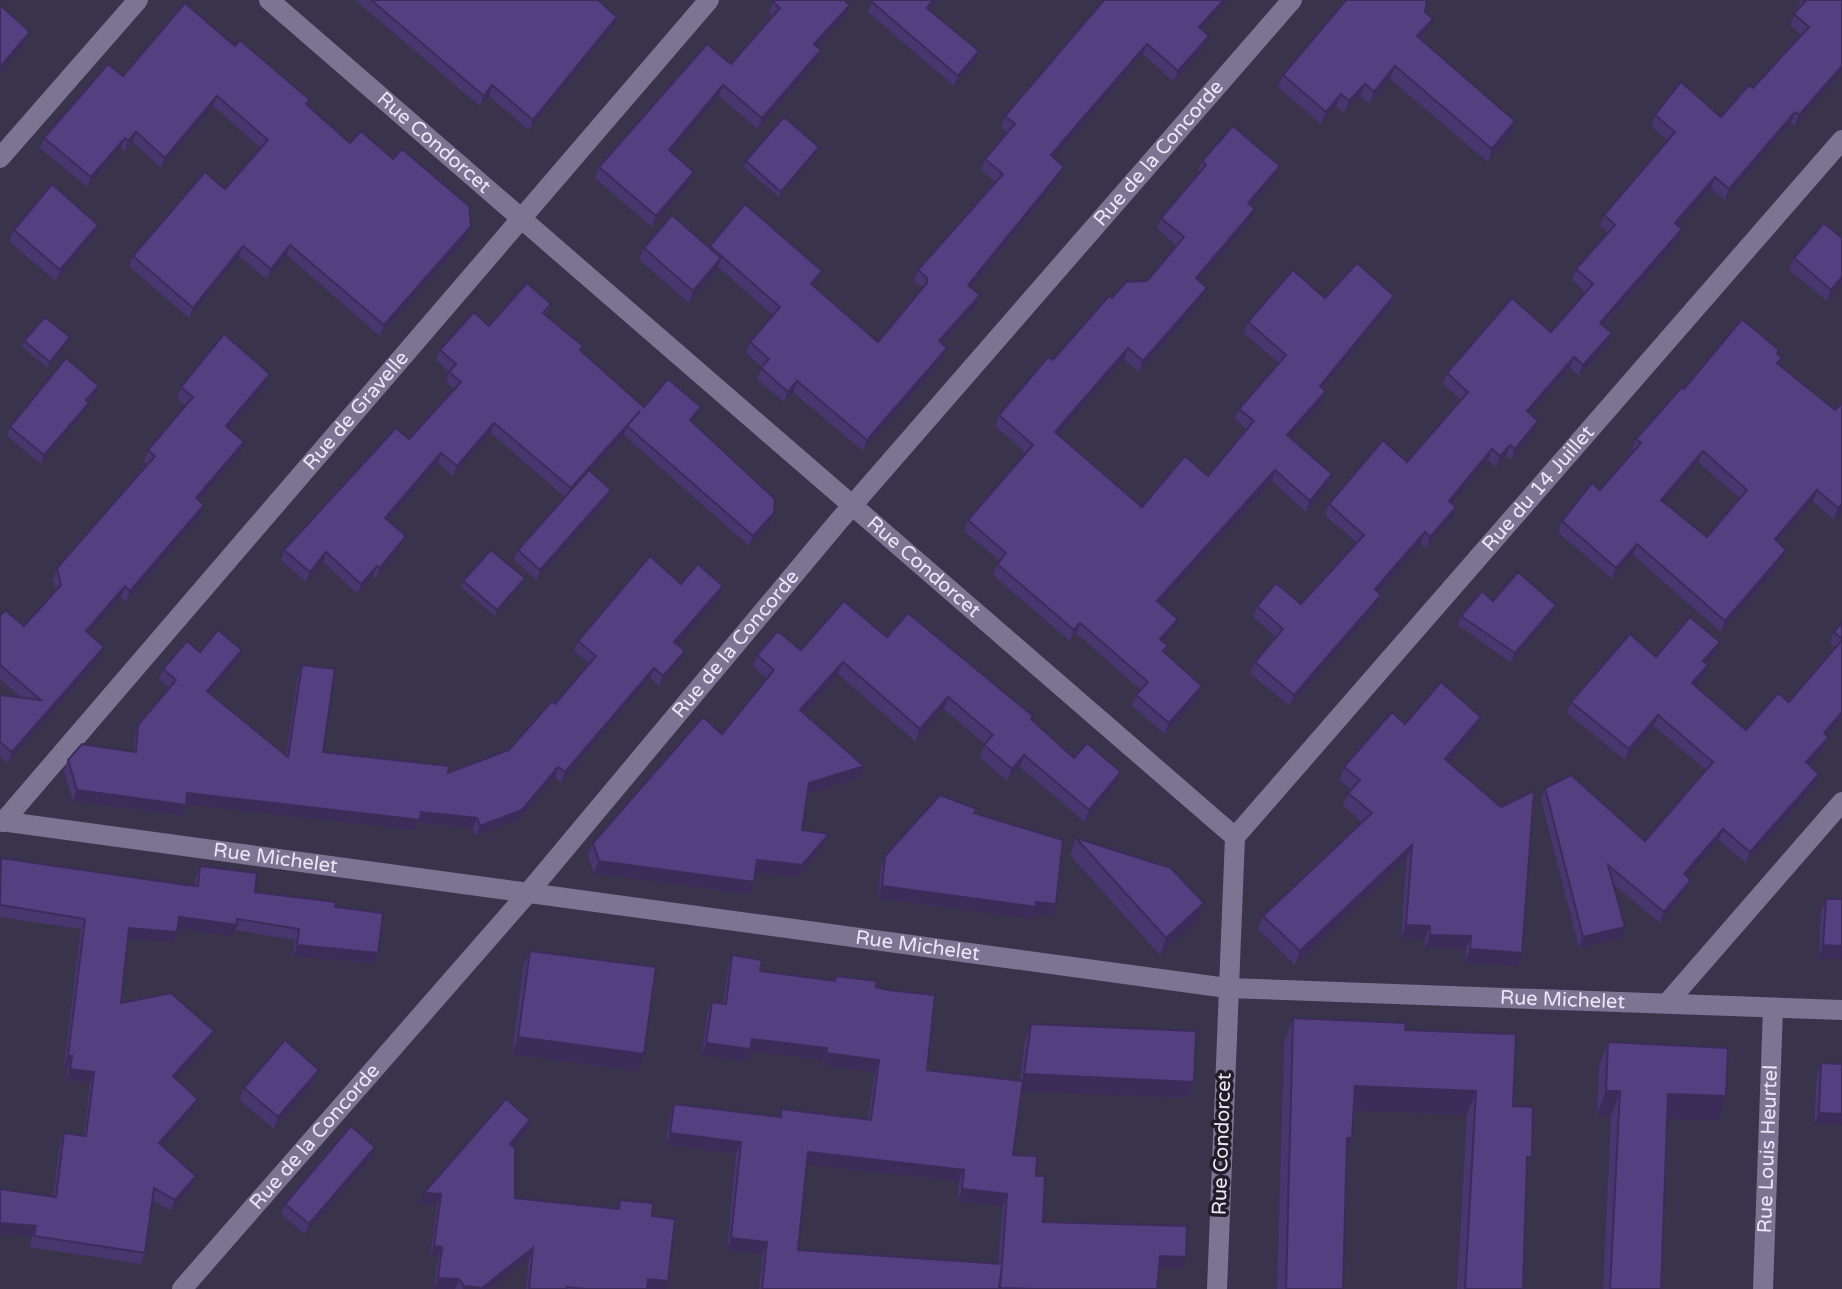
<svg xmlns="http://www.w3.org/2000/svg" width="1842" height="1289" font-family="'Varela Round',sans-serif">
<rect width="100%" height="100%" fill="#3a334c"/>
<g fill="none" stroke-linecap="round" stroke-linejoin="round">
<g stroke="#7c7493" stroke-width="20">
<path id="s1" d="M269,0L1235,837L1217,1289"/>
<path d="M0,158L138,0"/>
<path id="s2" d="M0,821L1227,988L1842,1010"/>
<path id="s3" d="M3,822L709,0"/>
<path id="s4" d="M1235,837L1842,140"/>
<path d="M1668,1002L1842,802"/>
<path id="s5" d="M182,1289L528,893L837,523L1292,0"/>
<path id="s6" d="M1763,1289L1773,1008"/>
</g>
</g>
<path fill="#48366e" fill-rule="evenodd" d="M355,0H441L617,17L613,27L529,130L489,96L480,106Z
M873,0H939L930,10L975,62L954,86L868,12Z
M1104,0H1229L1202,30L1205,47L1174,82L1143,54L1054,158L1060,177L971,288L980,295L976,306L943,344L947,348L943,359L863,451L793,392L784,402L757,379L762,367L746,353L750,342L773,315L718,267L717,270L689,303L639,259L644,248H709L710,246L818,282L814,287L878,342L923,288L914,281L918,270L996,182L981,170L985,159L1008,133L1001,127L1005,116Z
M1801,0H1842L1795,126L1791,123L1725,200L1711,188L1679,225L1678,240L1604,326L1608,344L1579,376L1570,368L1530,414L1534,432L1511,460L1506,456L1496,467L1488,460L1452,503V518L1426,548L1421,543L1378,592L1377,606L1290,706L1250,673L1255,662L1276,637L1253,617L1257,606L1301,604L1357,543L1325,515L1329,504L1407,462L1461,400L1443,384L1447,373L1551,332L1585,292L1572,280L1576,269L1608,233L1600,226L1604,215L1668,141L1651,126L1655,115L1721,117L1753,88L1801,35L1790,25Z
M773,2L850,5L846,16L818,47L821,50L817,61L758,129L719,96L672,152L690,183L652,227L595,178L599,167L731,64L773,16L769,12Z
M1425,12L1428,31L1421,39L1515,121L1511,134L1488,162L1390,79L1370,104L1360,96L1344,113L1336,106L1321,124L1278,87L1283,75Z
M235,46L308,106L350,143L393,159L471,226L468,236L380,336L287,255L267,279L239,256L189,318L129,266L133,256L225,189L261,148L213,106L161,168L133,142L125,151L121,148L87,187L40,148L44,138L123,76Z
M819,147L817,153L779,197L744,167L746,161Z
M1202,161L1276,177L1251,206V220L1199,280L1207,288L1203,298L1139,372L1124,359L1058,434L1142,507L1208,476L1247,430L1235,419L1239,409L1279,363L1244,333L1248,322L1325,298L1394,296L1390,306L1323,389L1326,391L1322,402L1290,438L1332,474L1328,485L1306,512L1272,481L1160,604L1174,629L1163,642L1168,646L1165,653L1202,686L1198,697L1165,734L1132,706L1136,695L1141,690L1076,633L1070,641L993,575L997,564L1000,561L964,531L968,520L1026,453L995,426L999,415L1112,298L1147,281L1177,246L1157,228L1161,218L1199,173L1198,172Z
M98,225L94,236L56,281L9,241L14,230Z
M1842,238V284L1827,301L1789,270L1794,258Z
M551,304L546,316L581,351L644,407L697,417L692,423L774,513L770,523L749,546L624,435L591,472L611,490L607,500L537,580L514,560L518,550L565,497L491,433L453,476L438,463L388,520L406,536L402,546L376,578L373,576L358,594L323,562L306,582L281,560L284,550L409,439L454,389L446,382L449,372L436,360L440,350L489,326Z
M24,341L68,343L48,368L22,347Z
M1778,354L1782,358L1779,365L1835,410L1842,403V511L1834,520L1813,501L1778,542L1782,561L1721,632L1633,555L1612,579L1558,532L1562,521L1600,490L1634,451L1632,450L1636,439L1684,389ZM1698,462L1740,498L1707,537L1664,502Z
M266,385L229,429L240,453L199,501L204,505L200,516L126,602L121,597L89,634L100,658L8,763L0,756V695L21,697L0,679V616L24,626L56,591L53,579L57,568L148,465L144,461L148,450L186,406L177,398L181,387Z
M96,394L89,402L86,411L41,464L7,436L10,427Z
M525,578L523,584L495,616L461,587L463,581Z
M681,584L720,596L677,645L681,661L659,686L650,678L561,783L555,777L518,820L476,836L473,829L419,822L416,830L186,804L183,815L73,801L64,771L68,760L134,752L135,735L138,725L170,688L159,679L163,669L200,652L238,661L210,694L286,755L298,675L302,665L323,752L448,773L509,750L555,704L590,664L574,651L578,641Z
M1493,601L1552,614L1511,663L1458,625L1461,616Z
M1842,623V718L1827,736L1829,737L1825,748L1809,765L1815,785L1746,863L1719,840L1687,876L1686,891L1660,923L1613,884L1625,927L1621,938L1579,948L1541,799L1545,788L1645,841L1706,770L1654,726L1625,760L1567,713L1571,702L1656,657L1720,642L1716,653L1707,664L1708,665L1704,676L1695,686L1746,730L1789,702L1835,648L1830,643L1834,632Z
M887,637L1032,720L1074,758L1116,784L1085,822L1020,767L1007,781L980,757L985,744L944,709L916,742L838,674L804,713L859,778L808,794L802,830L829,834L824,846L798,877L755,872L754,882L750,894L594,873L588,855L593,843L722,734L767,679L753,667L757,655L801,650Z
M1481,717L1476,730L1449,762L1522,953L1518,966L1465,962L1466,949L1425,948V939L1401,938L1407,858L1295,965L1258,929L1263,916L1362,822L1343,806L1348,793L1351,790L1340,780L1344,767L1405,724Z
M977,809L976,813L1056,904L1051,916L1034,914L1032,919L878,898L881,867L885,856Z
M1076,838L1198,920L1160,955L1070,855Z
M0,860L195,886L196,877L200,866L255,892L335,907L378,953L374,963L293,956L295,940L235,930L233,936L178,928L173,942L128,939L121,1003L210,1042L176,1079L198,1099L194,1109L162,1146L192,1187L171,1211L152,1200L145,1253L141,1264L30,1247L32,1236L0,1234V1189L53,1197L60,1144L64,1133L84,1136L90,1083L66,1080L68,1067H64L81,929L0,917Z
M1826,899H1842L1819,958L1821,912Z
M530,951L644,1054L638,1071L512,1054L523,968Z
M732,955L760,971L834,981L836,976L876,987L927,1070L1020,1081L1025,1041L1031,1024L1194,1082L1188,1098L1021,1091L1013,1155L1036,1176L1043,1222L1182,1269L1159,1268L1157,1289H759L763,1254L727,1250L736,1154L666,1144L670,1116L674,1104L779,1117L781,1109L868,1119L875,1072L822,1065L823,1060L750,1051L746,1061L702,1055L707,1014L712,1002L723,1004L728,967ZM806,1164L959,1181L958,1201L1003,1206L998,1264L798,1250Z
M1293,1018L1405,1030L1513,1106L1527,1170L1523,1289H1457L1467,1115L1353,1110L1352,1138L1347,1153L1343,1289H1277L1284,1043Z
M1608,1042L1717,1121L1667,1118L1661,1289H1603L1611,1116L1597,1115L1599,1066Z
M1821,1063L1842,1064V1125L1814,1124L1817,1075Z
M315,1081L274,1129L240,1100L244,1088Z
M530,1120L526,1131L513,1146L515,1198L617,1209L620,1200L652,1216L665,1289H526L529,1259L490,1289H434L438,1258L430,1257L437,1205L420,1204L424,1193Z
M372,1157L305,1234L281,1214L285,1204Z"/>
<path fill="#3b2c5a" d="M933,0H939L923,18L927,8Z
M1224,0H1229L1195,38L1199,27Z
M850,5L846,16L810,55L814,44Z
M617,17L613,27L529,130L533,120Z
M1433,19L1428,31L1412,48L1417,36Z
M30,32L25,43L0,74V67Z
M1209,36L1205,47L1174,82L1178,71Z
M1147,44L1143,54L1047,166L1051,155Z
M821,50L817,61L758,129L762,118Z
M979,51L975,62L954,86L958,76Z
M1395,66L1390,79L1370,104L1374,92Z
M1842,66V72L1795,126L1799,115Z
M1365,84L1360,96L1344,113L1349,101Z
M492,85L489,96L480,106L484,96Z
M723,85L719,96L665,161L669,150Z
M1341,94L1336,106L1321,124L1326,112Z
M217,96L213,106L161,168L165,158Z
M1795,112L1791,123L1725,200L1729,189Z
M1515,121L1511,134L1488,162L1492,149Z
M136,132L133,142L125,151L128,141Z
M125,138L121,148L87,187L91,177Z
M819,147L817,153L779,197L781,192Z
M1280,166L1276,177L1244,214L1248,203Z
M1064,167L1060,177L964,296L968,285Z
M694,172L690,183L652,227L656,216Z
M1715,177L1711,188L1671,234L1675,223Z
M1255,209L1251,220L1192,289L1196,278Z
M98,225L94,236L56,281L60,270Z
M471,226L468,236L380,336L384,325Z
M1682,229L1678,240L1596,334L1600,323Z
M290,245L287,255L267,279L271,269Z
M243,246L239,256L189,318L193,308Z
M721,258L717,270L689,303L693,291Z
M822,271L818,282L807,295L811,284Z
M1842,277V284L1827,301L1831,290Z
M1207,288L1203,298L1139,372L1143,361Z
M980,295L976,306L935,352L939,341Z
M1394,296L1390,306L1316,397L1320,386Z
M1612,333L1608,344L1579,376L1583,365Z
M70,337L68,343L48,368L50,362Z
M947,348L943,359L863,451L867,440Z
M1128,348L1124,359L1051,442L1055,432Z
M1574,357L1570,368L1523,422L1527,411Z
M270,374L266,385L222,437L226,426Z
M797,381L793,392L784,402L788,392Z
M99,386L96,394L83,409L86,400Z
M1326,391L1322,402L1283,446L1287,435Z
M89,403L86,411L41,464L44,455Z
M701,407L697,417L686,430L690,420Z
M640,411L627,426L624,435L567,498L571,488Z
M1538,421L1534,432L1511,460L1515,449Z
M494,423L491,433L453,476L457,466Z
M244,442L240,453L192,509L196,498Z
M1510,445L1506,456L1496,467L1500,456Z
M1492,449L1488,460L1445,512L1449,501Z
M1703,451L1698,462L1657,511L1661,500Z
M441,453L438,463L381,528L385,518Z
M1275,470L1272,481L1153,612L1157,601Z
M1332,474L1328,485L1306,512L1310,501Z
M611,490L607,500L537,580L540,570Z
M1817,490L1813,501L1771,550L1775,539Z
M1842,504V511L1834,520L1838,508Z
M204,505L200,516L126,602L130,591Z
M1456,507L1452,518L1426,548L1430,537Z
M774,513L770,523L749,546L753,536Z
M1425,532L1421,543L1371,601L1375,589Z
M406,536L402,546L376,578L380,568Z
M1637,544L1633,555L1612,579L1616,568Z
M1786,550L1782,561L1721,632L1725,621Z
M326,552L323,562L306,582L310,572Z
M377,566L373,576L358,594L361,584Z
M525,578L523,584L495,616L497,610Z
M125,586L121,597L82,642L86,631Z
M723,586L720,596L671,653L674,642Z
M1381,595L1377,606L1290,706L1294,695Z
M1556,605L1552,614L1511,663L1515,653Z
M1178,619L1174,629L1156,650L1160,639Z
M1080,623L1076,633L1070,641L1074,630Z
M1720,642L1716,653L1699,672L1703,661Z
M104,647L100,658L8,763L12,752Z
M242,650L238,661L203,702L207,691Z
M685,651L681,661L659,686L663,676Z
M843,662L838,674L796,722L800,710Z
M1708,665L1704,676L1688,694L1692,683Z
M654,668L650,678L561,783L565,772Z
M1202,686L1198,697L1165,734L1169,723Z
M948,697L944,709L916,742L920,729Z
M1842,712V718L1820,744L1824,733Z
M1658,715L1654,726L1625,760L1629,749Z
M1481,717L1476,730L1441,772L1445,759Z
M1829,737L1825,748L1801,773L1806,762Z
M1024,755L1020,767L1007,781L1012,769Z
M864,766L859,778L805,795L809,783Z
M558,767L555,777L518,820L476,836L480,826Z
M1121,772L1116,784L1085,822L1089,810Z
M1819,774L1815,785L1746,863L1750,852Z
M77,790L186,805L183,815L73,801Z
M187,793L421,812L477,818L473,829L419,822L416,830L184,804Z
M1723,829L1719,840L1680,885L1684,874Z
M829,834L824,846L798,877L752,872L757,860Z
M1412,845L1407,858L1295,965L1300,951Z
M599,861L754,882L750,894L594,873Z
M1691,880L1686,891L1660,923L1664,912Z
M882,886L1036,902L1056,904L1051,916L1034,914L1032,919L878,898Z
M1204,903L1198,920L1160,955L1166,938Z
M179,917L237,925L233,936L175,928Z
M1406,925L1430,926L1425,939L1401,938Z
M1625,927L1621,938L1579,948L1583,937Z
M129,928L177,932L173,942L125,939Z
M1430,935L1471,936L1466,949L1425,948Z
M297,945L378,953L374,963L293,956Z
M1823,945L1842,946V959L1819,958Z
M1470,949L1522,953L1518,966L1465,962Z
M214,1031L210,1042L169,1087L173,1076Z
M518,1037L644,1054L638,1071L512,1054Z
M752,1039L827,1048L823,1060L750,1051L746,1061L702,1055L706,1043Z
M826,1053L879,1060L875,1072L822,1065Z
M68,1056H72L68,1067H64Z
M70,1069L94,1072L90,1083L66,1080Z
M319,1070L315,1081L274,1129L278,1117Z
M1024,1074L1194,1082L1188,1098L1018,1091Z
M1355,1086L1476,1091L1467,1115L1346,1110Z
M1606,1091H1620L1611,1116L1597,1115Z
M1668,1094L1726,1096L1717,1121L1659,1118Z
M198,1099L194,1109L155,1154L159,1143Z
M1819,1113L1842,1114V1125L1814,1124Z
M530,1120L526,1131L506,1155L510,1144Z
M670,1133L741,1142L736,1154L666,1144Z
M1347,1138H1352L1343,1163Z
M375,1147L372,1157L305,1234L309,1224Z
M808,1152L964,1170L959,1181L803,1164Z
M196,1176L192,1187L171,1211L175,1200Z
M962,1189L1007,1194L1003,1206L958,1201Z
M424,1193L441,1194L437,1205L420,1204Z
M0,1223L36,1226L32,1236L0,1234Z
M731,1238L767,1242L763,1254L727,1250Z
M434,1246L442,1247L438,1258L430,1257Z
M533,1248L529,1259L490,1289H463L464,1286Z
M1160,1256L1186,1257L1182,1269L1156,1268Z
M438,1278L459,1279L455,1289H434Z
M648,1279L668,1281L665,1289H644Z"/>
<path fill="#543f80" stroke="#3b2c5a" stroke-width="2" fill-rule="evenodd" d="M371,0H598L617,17L533,120L492,85L484,96Z
M774,0H844L850,5L814,44L821,50L762,118L723,85L669,150L694,172L656,216L599,167L707,44L731,64L780,8L773,2Z
M873,0H933L927,8L979,51L958,76L872,2Z
M1104,0H1224L1199,27L1209,36L1178,71L1147,44L1051,155L1064,167L968,285L980,295L939,341L947,348L867,440L797,381L788,392L761,368L769,359L750,342L780,307L710,246L745,204L822,271L811,284L878,342L927,283V278L918,270L1003,174L985,159L1015,124L1005,116Z
M1346,0H1427L1425,12L1433,19L1417,36L1515,121L1492,149L1395,66L1374,92L1365,84L1349,101L1341,94L1326,112L1283,75Z
M1803,0H1842V66L1799,115L1795,112L1729,189L1715,177L1675,223L1682,229L1600,323L1612,333L1583,365L1574,357L1527,411L1538,421L1515,449L1510,445L1500,456L1492,449L1449,501L1456,507L1430,537L1425,532L1375,589L1381,595L1294,695L1255,662L1283,629L1257,606L1276,583L1301,604L1364,535L1329,504L1383,440L1407,462L1468,392L1447,373L1512,298L1551,332L1593,284L1576,269L1615,225L1604,215L1675,132L1655,115L1681,82L1721,117L1749,85L1753,88L1809,27L1794,14L1805,2Z
M185,3L235,46L240,40L310,100L306,104L350,143L361,131L393,159L402,149L469,206L471,226L384,325L290,245L271,269L243,246L193,308L133,256L205,172L225,189L268,140L217,96L165,158L136,132L128,141L125,138L91,177L44,138L108,64L123,76Z
M0,5L30,32L0,67Z
M784,117L819,147L781,192L746,161Z
M1233,126L1280,166L1248,203L1255,209L1196,278L1207,288L1143,361L1128,348L1055,432L1142,507L1185,456L1208,476L1254,421L1239,409L1286,355L1248,322L1293,270L1325,298L1357,263L1394,296L1320,386L1326,391L1287,435L1332,474L1310,501L1275,470L1157,601L1178,619L1160,639L1168,646L1163,651L1202,686L1169,723L1136,695L1148,682L1080,623L1074,630L997,564L1006,553L968,520L1033,445L999,415L1048,357L1053,360L1109,296L1112,298L1126,282L1147,281L1184,237L1161,218L1206,165L1202,161Z
M52,184L98,225L60,270L14,230Z
M672,215L721,258L693,291L644,248Z
M1824,223L1842,238V277L1831,290L1794,258Z
M527,283L551,304L543,313L583,346L580,350L644,407L668,379L701,407L690,420L775,499L774,513L753,536L627,426L640,411L571,488L494,423L457,466L441,453L385,518L406,536L380,568L377,566L361,584L326,552L310,572L284,550L396,428L409,439L461,382L449,372L456,364L440,350L474,312L489,326Z
M45,317L70,337L50,362L24,341Z
M1742,319L1779,350L1777,353L1782,358L1777,363L1835,410L1842,403V504L1838,508L1817,490L1775,539L1786,550L1725,621L1637,544L1616,568L1562,521L1592,483L1600,490L1641,443L1636,439L1682,387L1684,389ZM1703,451L1747,490L1707,537L1661,500Z
M224,334L270,374L226,426L244,442L196,498L204,505L130,591L125,586L86,631L104,647L12,752L0,742V695L41,700L0,665V616L5,610L24,626L61,585L57,568L155,456L148,450L193,397L181,387Z
M66,358L99,386L86,400L89,403L44,455L10,427Z
M589,470L611,490L540,570L518,550Z
M491,550L525,578L497,610L463,581Z
M650,556L681,584L698,564L723,586L674,642L685,651L663,676L654,668L565,772L558,767L522,810L480,826L477,818L421,812L420,820L187,793L186,805L77,790L68,760L82,744L136,752L138,725L176,680L163,669L187,641L200,652L218,630L242,650L207,691L288,757L302,665L335,669L323,752L449,766L448,773L509,750L552,701L555,704L596,656L578,641Z
M1518,572L1556,605L1515,653L1461,616L1482,591L1493,601Z
M844,601L887,637L908,613L1033,716L1031,719L1074,758L1087,743L1121,772L1089,810L1024,755L1012,769L984,745L993,735L948,697L920,729L843,662L800,710L864,766L809,783L802,830L829,834L802,865L757,860L754,882L599,861L593,843L703,717L722,734L774,670L757,655L778,631L801,650Z
M1690,617L1720,642L1703,661L1708,665L1692,683L1746,730L1778,693L1789,702L1842,640V712L1824,733L1829,737L1806,762L1819,774L1750,852L1723,829L1684,874L1691,880L1664,912L1608,865L1625,927L1583,937L1545,788L1571,775L1645,841L1713,762L1658,715L1629,749L1571,702L1630,634L1656,657Z
M1842,623V639L1834,632Z
M1441,682L1481,717L1445,759L1501,807L1534,791L1522,953L1470,949L1471,936L1430,935V926L1406,925L1412,845L1300,951L1263,916L1372,813L1348,793L1360,780L1344,767L1392,712L1405,724Z
M940,795L977,809L974,813L1063,840L1056,904L1036,902V907L882,886L885,856Z
M1076,838L1171,868L1204,903L1166,938Z
M1,858L186,885L198,886L200,866L257,873L255,892L336,902L335,907L383,913L378,953L297,945L299,929L237,919V925L179,917L177,932L129,928L121,1003L171,993L214,1031L173,1076L198,1099L159,1143L196,1176L175,1200L154,1188L145,1253L34,1236L36,1226L0,1223V1189L56,1197L64,1133L86,1136L94,1072L70,1069L72,1056H68L85,919L0,905Z
M1826,899H1842V946L1823,945Z
M530,951L656,967L644,1054L518,1037Z
M732,955L762,960L760,971L835,981L836,976L877,981L876,987L888,990L935,995L927,1070L1023,1081L1013,1155L1037,1156L1036,1176H1045L1043,1222L1187,1226L1186,1257L1160,1256L1157,1289H1034L1000,1288L1002,1266L999,1289H762L767,1242L731,1238L741,1142L670,1133L674,1104L781,1117V1109L871,1120L879,1060L826,1053L827,1048L752,1039L750,1049L706,1043L712,1002L726,1004ZM808,1152L964,1170L962,1189L1007,1194L1002,1264L798,1250Z
M1293,1018L1406,1023L1405,1030L1516,1034L1513,1106L1533,1107L1532,1157H1527L1523,1289H1465L1476,1091L1355,1086L1352,1138H1347L1343,1289H1286Z
M1031,1024L1196,1031L1194,1082L1024,1074Z
M285,1040L319,1070L278,1117L244,1088Z
M1608,1042L1728,1048L1726,1096L1668,1094L1661,1289H1610L1620,1091H1606Z
M1821,1063L1842,1064V1114L1819,1113Z
M506,1099L530,1120L510,1144L515,1148V1198L619,1209L620,1200L653,1203L652,1216L675,1219L668,1281L648,1279L647,1289H585L567,1287V1289H529L533,1248L482,1288L464,1286L459,1279L438,1278L442,1247L434,1246L441,1194L424,1193Z
M351,1126L375,1147L309,1224L285,1204Z"/>
<g text-anchor="middle" dominant-baseline="central" stroke-width="7" stroke-linejoin="round" paint-order="stroke">
<g font-size="20" fill="#ebe7f7" stroke="#201d28">
<text stroke="none"><textPath href="#s1" startOffset="218">Rue Condorcet</textPath></text>
<text stroke="none"><textPath href="#s5" startOffset="1498">Rue de la Concorde</textPath></text>
<text stroke="none"><textPath href="#s3" startOffset="542">Rue de Gravelle</textPath></text>
<text stroke="none"><textPath href="#s4" startOffset="462">Rue du 14 Juillet</textPath></text>
<text stroke="none"><textPath href="#s1" startOffset="866">Rue Condorcet</textPath></text>
<text stroke="none"><textPath href="#s5" startOffset="850">Rue de la Concorde</textPath></text>
<text stroke="none"><textPath href="#s2" startOffset="278">Rue Michelet</textPath></text>
<text stroke="none"><textPath href="#s2" startOffset="926">Rue Michelet</textPath></text>
<text stroke="none"><textPath href="#s2" startOffset="1574">Rue Michelet</textPath></text>
<text stroke="none"><textPath href="#s5" startOffset="202">Rue de la Concorde</textPath></text>
<text transform="translate(1222 1144) rotate(-88)">Rue Condorcet</text>
<text stroke="none"><textPath href="#s6" startOffset="140">Rue Louis Heurtel</textPath></text>
</g>
</g>
</svg>
